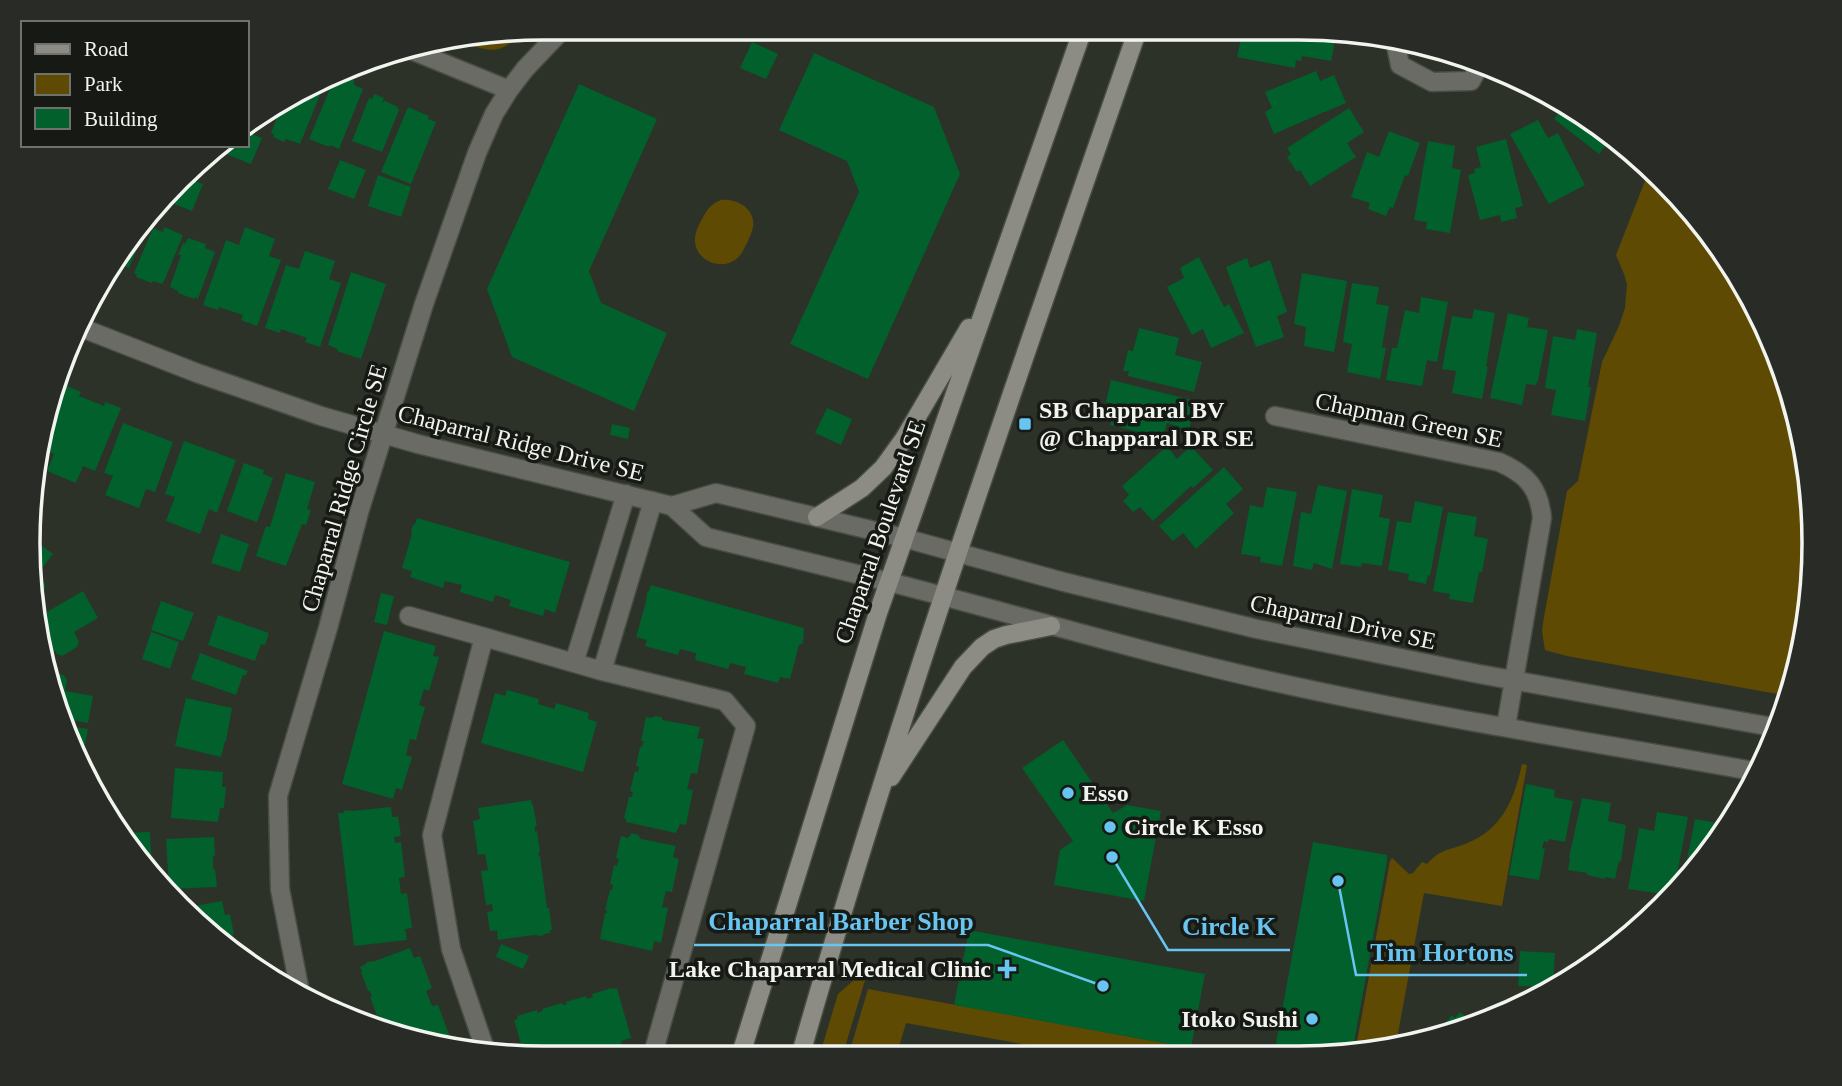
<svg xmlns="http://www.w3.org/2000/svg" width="1842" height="1086" font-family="'Times New Roman',serif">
<rect width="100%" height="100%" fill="#2c3228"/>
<path fill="#5f4a04" d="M530,30L520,41L516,39C495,56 484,50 461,41Z
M1650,168L1663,179L1727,257L1775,346L1804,443L1814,543L1804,644L1788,696L1567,656L1545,650L1542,631L1544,617L1567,491L1578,481L1602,362L1619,326L1625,308L1627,284L1624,274L1616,255Z
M721,200C737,198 756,209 753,227C752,233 749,238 747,243C744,249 741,256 735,260C719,271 694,259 695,239C695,232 699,225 702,219C707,209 711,204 721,200Z
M1522,764L1527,765L1502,906L1424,893L1396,1044L1355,1053L1390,861L1392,858L1409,874L1413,873L1422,862L1427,864C1441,849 1446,851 1465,844C1502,830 1514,800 1522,764Z
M869,967L842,1057H819L838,994Z
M868,989L1192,1048L1193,1047L1214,1051L1213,1057H1093L906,1023L896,1057H848Z"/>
<path fill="#01602b" d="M1243,29H1333L1337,30L1331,61L1302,56L1301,61L1296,60L1295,68L1237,57Z
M752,42L778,54L766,79L740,68Z
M814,53L934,107L960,174L868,379L790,344L859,192L847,161L779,130Z
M1316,71L1320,81L1334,75L1346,103L1325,112H1322V113L1274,134L1265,112L1272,108L1265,92Z
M341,75L354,80V85L363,89L339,149L330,145L329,147L309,139L334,79Z
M325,83L300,144L286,139L284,142L273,137L274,134L271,133L281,107Z
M579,84L657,119L589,271L601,303L667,333L634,411L512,357L487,289Z
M374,94L384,98L382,103L385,101L396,106L399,110L382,152L352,141L369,98L372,99Z
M1549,97L1585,115L1612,137L1599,154L1554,119L1562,108Z
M408,107L429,116L428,119L436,122L411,184L381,172Z
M1349,108L1364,132L1347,143L1356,157L1310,186L1300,170L1297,172L1287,157L1291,154L1287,148Z
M1538,120L1548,138L1558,133L1585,185L1549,204L1510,134Z
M1389,131L1420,143L1408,176L1405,175L1393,208L1390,207L1386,216L1368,209L1370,203L1351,197L1367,152L1379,157Z
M247,132L262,138L251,164L226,154L229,145H247Z
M1506,139L1523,206L1515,208L1517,218L1501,222L1500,215L1480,220L1468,175L1475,173L1474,169L1481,167L1476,147Z
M1428,141L1455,146L1452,168L1461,170L1450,233L1426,229L1427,222L1414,220Z
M340,160L366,170L354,199L328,189Z
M378,175L411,187L401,217L368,206Z
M186,178L203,184L192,211L164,200Z
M153,211L129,268L116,263L134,230Z
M164,227L183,235L165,279L162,284L153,281L152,283L136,277L137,275L134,273L153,228L163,232Z
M245,227L275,239L269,256L281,260L257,326L241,320L243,315L219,307L218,310L203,305L226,240L239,245Z
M188,238L206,244L205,248L215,252L198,299L195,297L194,299L178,293V291L170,287L181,255H178L183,243L185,244Z
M305,251L335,261L329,279L341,283L320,347L305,342L307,338L281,329L280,333L265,328L286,265L299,269Z
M1199,257L1224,307L1229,304L1244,333L1211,348L1203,329L1192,335L1167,287L1184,278L1180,268Z
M1247,258L1250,268L1270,260L1287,312L1277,316L1284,337L1256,347L1226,267Z
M351,272L386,284L361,359L337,351L338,349L328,345Z
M1302,273L1347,281L1334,352L1304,346L1306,327L1294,324Z
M1352,283L1379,287L1376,304L1389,306L1382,347L1386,348L1380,379L1347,372L1352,344L1343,342Z
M1421,297L1448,302L1437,362L1427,360L1422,386L1386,380L1392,348H1397L1405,310L1419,313Z
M1474,309L1495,313L1486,367H1488L1482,399L1452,393L1456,371L1442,369L1452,316L1472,319Z
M1508,313L1529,318L1527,327L1548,330L1538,380L1536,385L1526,384L1522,405L1490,398Z
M1139,328L1179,338L1175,355L1202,362L1194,392L1128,376L1129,371H1123L1128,350L1133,351Z
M1577,329L1597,333L1588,387H1591L1585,421L1551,415L1556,390L1545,388L1553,336L1575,340Z
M1111,380L1196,401L1189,430L1167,423L1163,438L1110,425L1116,405L1106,402Z
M67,386L81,392L79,396L104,406L105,402L121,408L95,471L83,466L76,483L47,471L54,454L43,450L45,440Z
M827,408L852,419L841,445L815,433Z
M123,423L173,442L155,492L146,489L139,508L105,495L113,476L104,473Z
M612,424L630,428L628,439L610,435Z
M184,441L236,460L217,513L209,509L200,534L166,521L175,497L165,494Z
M1167,446L1177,459L1191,446L1213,470L1193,488L1191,486L1153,521L1140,507L1133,512L1123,501L1129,495L1122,486Z
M244,463L264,470L263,474L273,478L257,522L227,511Z
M1224,467L1243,489L1226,504L1234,513L1196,549L1183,533L1173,541L1159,526Z
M286,473L315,482L307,509L311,510L306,525L302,524L286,566L256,556L266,526L270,527Z
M1318,485L1347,491L1332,569L1314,563L1312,570L1293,566L1301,512L1311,514Z
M1267,487L1297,492L1282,566L1260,562L1261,557L1241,554L1250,505L1263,508Z
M1352,489L1383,495L1379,517L1390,519L1382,566L1362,563L1361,567L1340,564Z
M1415,501L1443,507L1430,576L1428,575L1426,584L1408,580L1409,574L1388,570L1397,521L1411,523Z
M1448,512L1477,517L1474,536L1488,539L1482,572H1479L1473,603L1449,599L1450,594L1433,591Z
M417,518L570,562L555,613L545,609L543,616L509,606L511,600L495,595L493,602L460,592L462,585L445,581L443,588L410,577L412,571L402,568L412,534L411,531L413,525L415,524Z
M221,534L249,544L240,572L211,563Z
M29,536L53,554L36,576L45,584V589L37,600L28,543Z
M651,585L804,628L803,643L799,645L790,679L780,677L778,683L744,674L746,667L730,663L728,669L695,660L696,653L680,649L678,655L645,646L647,640L636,637L646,602L647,592L649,591Z
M83,591L98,618L74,632L79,642L77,647L62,656L57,654L54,650L46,655L40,616Z
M381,593L394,596L387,625L374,622Z
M161,601L194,613L183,641L151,630Z
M218,615L269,633L265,645L261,644L255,661L208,645Z
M384,631L436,646L433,656L439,657L429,691L424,689L419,705L425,707L416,740L410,739L406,755L412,757L402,790L396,788L393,799L342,784Z
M151,632L179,642L170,669L142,659Z
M200,653L248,671L246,675H243L236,695L191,679Z
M49,672L64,675L67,680L65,691L93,696L88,723L60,718L55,709Z
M507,690L539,699L538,704L554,709L556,703L589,713L588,719L597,722L583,772L481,743L495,693L505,696Z
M186,698L232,708L226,741H225L221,757L175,746Z
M655,716L662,717V720L700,727L697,738L704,739L697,774L691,773L687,789L693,790L686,825L680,824L676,833L626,822V819L624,818L629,797H632L633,792L630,791L635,771L638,772L639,767L636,766L640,747H642L644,741H641L646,717L651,718Z
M64,725L88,729L82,759Z
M1063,740L1113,813L1127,805L1161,811L1144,901L1054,885L1060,850L1073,841L1022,768Z
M175,768L223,772L222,787H226L224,808H220L218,822L171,818Z
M1526,784L1555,790L1554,797L1573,801L1565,842L1549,839L1548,842L1544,841L1542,848L1545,849L1539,880L1509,875Z
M1582,798L1611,803L1608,821L1626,825L1621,862L1619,861L1615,879L1605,877V879L1587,875V873L1568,870L1570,859L1569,858Z
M531,800L532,805H533L537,826H535V832L537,831L540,852H538L539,856H540L547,908H549L552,930H550V933L544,934L542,936L534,935L498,940L497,930L490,931L487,912L493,911L492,904L486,905L481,871L488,870L485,854L478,855L473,821L480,819L478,808Z
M391,807L392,817H398L401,836L394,837L395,843L401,842L405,877L399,878L401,894L407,893L412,928L405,929L407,940L354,946L338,813H343L345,810L353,811Z
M1657,812L1688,817L1674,890L1669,896L1664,897L1656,893L1628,889L1639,828L1654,831Z
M1695,819L1729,825L1691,871L1686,870L1688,864H1686Z
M150,832L152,873L135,857L122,833Z
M632,833L638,835L641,839L676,846L673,857L679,859L672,892L666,891L662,907L668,908L661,943L654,941L652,951L600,939L605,913H607V910H605L610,890H612L613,885L610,884L614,865L617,866L619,859L616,858L621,836L628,838Z
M214,837L215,856H213V869H215L217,887L169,889L166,839Z
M1313,842L1387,855V861L1352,1053L1333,1057H1291L1274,1054Z
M222,901L225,915L230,914L234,935L229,936L231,947L189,907Z
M969,930L1205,974L1191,1048L954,1005Z
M501,944L529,956L523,969L496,957Z
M410,948L414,958L420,956L432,988L426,991L432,1006L438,1005L450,1037L444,1039L446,1044L383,1032L379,1020H381L379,1015L377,1016L370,997L372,996L369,990L368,991L361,972L362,971L360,967L366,964L367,962L375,961Z
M1520,951L1555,953L1553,987L1518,986Z
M612,988V989L617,988L631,1038L621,1041L623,1049L596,1057H590L589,1052L573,1057H525L514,1020L518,1019L517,1016L537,1010V1013L543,1011L542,1009L562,1003L563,1005L567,1004L566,1002L586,996L587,999L593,997L592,994Z
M1460,1012L1476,1025L1464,1031L1434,1037L1452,1015L1455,1018Z"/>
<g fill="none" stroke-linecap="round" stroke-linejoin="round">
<defs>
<path id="minor" d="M1395,41L1400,65L1432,82L1471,81L1481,63
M411,50L509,90
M82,328L197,373L321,416L418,444L672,506L706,537L889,582
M1275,416L1499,462C1526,474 1539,487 1542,518L1506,726
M672,506L716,493L904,538
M409,616L484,637
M574,663L626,494
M602,671L653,501
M300,992L280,889L278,796L328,628L360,509L424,304L477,153L494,114L509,90L525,69L564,28
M486,1052L451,949L432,835L484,637L602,671L725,701L746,726L652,1057"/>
<path id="tertiary" d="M904,538L1064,582L1257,629L1479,674L1778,728
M889,582C1019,615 1147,654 1279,683C1437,718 1598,743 1758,772"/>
<path id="secondary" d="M817,517L862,488L883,468L904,439L969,328
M891,777L963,667L982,647L994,639L1006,635L1051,626
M740,1057L878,613L1083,29
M800,1057C899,710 1020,370 1138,29"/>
</defs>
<use href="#minor" stroke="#484d44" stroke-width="21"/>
<use href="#tertiary" stroke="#484d44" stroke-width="21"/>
<use href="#secondary" stroke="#484d44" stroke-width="21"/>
<use href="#minor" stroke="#6b6b66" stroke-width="18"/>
<use href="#tertiary" stroke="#6b6b66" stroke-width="18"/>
<use href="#secondary" stroke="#8c8c84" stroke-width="18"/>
</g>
<g fill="#68c4f0" stroke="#161914" stroke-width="2.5">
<rect x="1018" y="417" width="14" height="14" rx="3.5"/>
<circle cx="1068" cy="793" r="7"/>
<circle cx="1110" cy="827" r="7"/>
<path d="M1003.5 958.5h7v7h7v7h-7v7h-7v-7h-7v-7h7z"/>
<circle cx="1312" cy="1019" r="7"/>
</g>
<g text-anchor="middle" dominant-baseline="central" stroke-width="7" stroke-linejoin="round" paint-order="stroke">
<g font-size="24" font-weight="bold" fill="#f2f5ef" stroke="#161914" text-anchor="start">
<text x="1039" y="410">SB Chapparal BV<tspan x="1039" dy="28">@ Chapparal DR SE</tspan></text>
<text x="1082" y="793">Esso</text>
<text x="1124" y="827">Circle K Esso</text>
<text x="991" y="969" text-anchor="end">Lake Chaparral Medical Clinic</text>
<text x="1298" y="1019" text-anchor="end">Itoko Sushi</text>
</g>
<g font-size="24" fill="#f2f5ef" stroke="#161914">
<text transform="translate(1409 420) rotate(12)">Chapman Green SE</text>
<text transform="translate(521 443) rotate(14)">Chaparral Ridge Drive SE</text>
<text transform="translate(344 488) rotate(-74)">Chaparral Ridge Circle SE</text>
<text transform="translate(880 532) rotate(-71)">Chaparral Boulevard SE</text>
<text transform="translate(1343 622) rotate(12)">Chaparral Drive SE</text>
</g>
</g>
<path d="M0 0H1842V1086H0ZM543 40H1299A503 503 0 0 1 1802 543V543A503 503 0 0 1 1299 1046H543A503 503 0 0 1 40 543V543A503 503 0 0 1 543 40Z" fill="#282b26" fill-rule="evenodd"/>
<path fill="none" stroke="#f2f5ef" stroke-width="3.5" d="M543 40H1299A503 503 0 0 1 1802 543V543A503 503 0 0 1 1299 1046H543A503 503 0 0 1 40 543V543A503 503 0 0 1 543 40Z"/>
<path fill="none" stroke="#68c4f0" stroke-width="2.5" d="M1103 986L988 945H694M1112 857L1168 950H1290M1338 881L1356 975H1527"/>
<g fill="#68c4f0" stroke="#161914" stroke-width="2.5">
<circle cx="1103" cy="986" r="7"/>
<circle cx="1112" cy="857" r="7"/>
<circle cx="1338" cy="881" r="7"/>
</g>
<g font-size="26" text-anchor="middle" font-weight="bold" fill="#68c4f0" stroke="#161914" stroke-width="7" stroke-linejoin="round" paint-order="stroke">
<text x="841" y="930">Chaparral Barber Shop</text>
<text x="1229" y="935">Circle K</text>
<text x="1442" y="961">Tim Hortons</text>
</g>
<rect x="21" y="21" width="228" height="126" fill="#161914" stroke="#6e716c" stroke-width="2"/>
<rect x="35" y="44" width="35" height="10" fill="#8c8c84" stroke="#6e716c" stroke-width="2"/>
<text x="84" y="56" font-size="21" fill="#f2f5ef">Road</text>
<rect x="35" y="74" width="35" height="21" fill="#5f4a04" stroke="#6e716c" stroke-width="2"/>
<text x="84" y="91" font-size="21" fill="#f2f5ef">Park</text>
<rect x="35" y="108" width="35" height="21" fill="#01602b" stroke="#6e716c" stroke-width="2"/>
<text x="84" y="126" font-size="21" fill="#f2f5ef">Building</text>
</svg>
